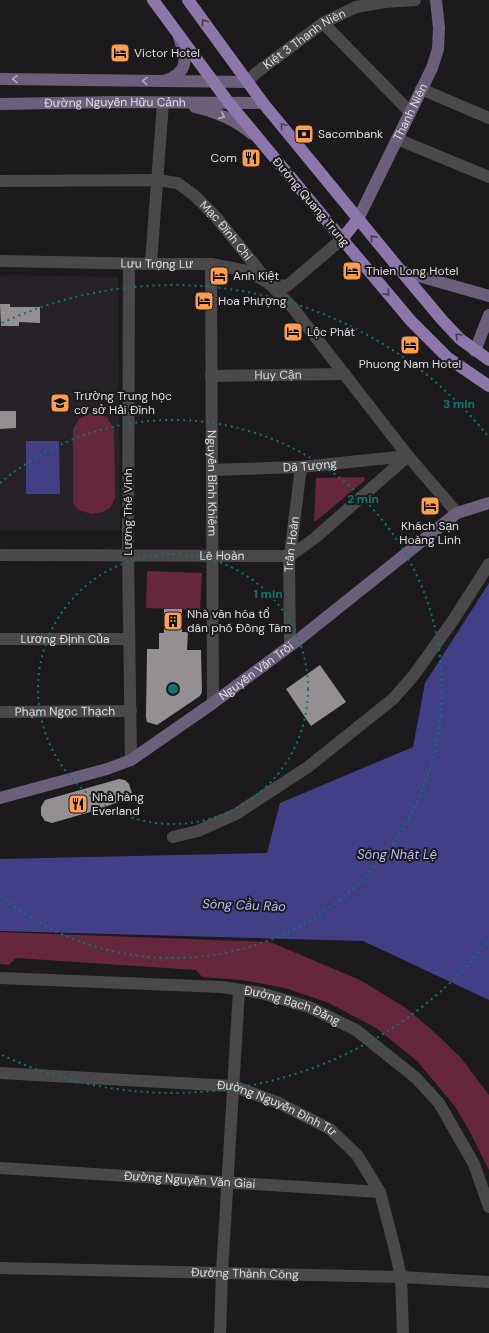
<svg xmlns="http://www.w3.org/2000/svg" width="489" height="1333" font-family="'DM Sans',sans-serif">
<rect width="100%" height="100%" fill="#1c1a1d"/>
<path fill="#272128" d="M0,275L118,277L120,531L0,530Z"/>
<path fill="#65273e" d="M92,413L107,417L114,429L115,498L110,508L103,512L92,514L78,510L73,503V429L80,418Z
M364,477L365,479L364,481L316,521H314L316,478Z
M147,571L202,573L200,610L146,608Z
M0,932L270,942L360,980L406,1008L433,1031L461,1058L489,1095V1170L470,1132L454,1105L417,1061L376,1028L329,1003L285,988L242,980L202,977L196,970L16,958L9,965L0,964Z"/>
<path fill="#423f86" d="M26,441H59L60,494H26Z
M489,583V1000L363,941L0,931V859L267,853L280,803L413,747L425,683Z"/>
<path fill="#938f92" d="M0,304H10V307H40V323L19,322V326H1Z
M0,411H16V428L0,429Z
M164,609H182V632H188L187,650H201L202,692L200,696L157,725L147,722L146,717L147,649H159V633H164Z
M320,665L346,702L311,726L286,689Z
M119,779L125,780L129,784L132,793L130,798L90,812L52,823L45,821L41,815V807L45,800Z"/>
<g fill="none" stroke-linecap="round" stroke-linejoin="round">
<g stroke="#4b484b" stroke-width="12">
<path d="M323,23L410,112"/>
<path id="s1" d="M247,82L256,73L323,23L356,7L385,2L415,0"/>
<path d="M421,89L489,118"/>
<path d="M397,139L489,177"/>
<path id="s2" d="M0,181L157,180L177,183L183,187L195,196L216,217L270,284L293,308L408,456L457,513"/>
<path id="s3" d="M0,261L156,264H211L247,271L270,284L287,286L342,239"/>
<path d="M151,263L163,103"/>
<path d="M129,264L128,555L131,760"/>
<path id="s4" d="M211,264L213,703"/>
<path id="s5" d="M211,376L345,374"/>
<path id="s6" d="M212,470L301,467L408,456"/>
<path id="s7" d="M0,555L290,556L315,538L408,456"/>
<path id="s8" d="M0,639H129"/>
<path id="s9" d="M290,646L289,563L301,467"/>
<path id="s10" d="M0,712L131,711"/>
<path d="M173,837L198,831L236,814L308,767L393,699L414,675L454,619L489,564"/>
<path id="s11" d="M0,978L222,987L261,993L309,1007L356,1030L416,1078L439,1103L474,1164L489,1207"/>
<path id="s12" d="M0,1073L233,1086L279,1103L330,1129L357,1155L380,1192L394,1246L401,1277L403,1333"/>
<path id="s13" d="M0,1168L380,1192"/>
<path id="s14" d="M0,1268L401,1277L489,1282"/>
<path d="M220,1333L222,1273L239,990"/>
</g>
<g stroke="#6b5f7a" stroke-width="12">
<path d="M0,79L247,82"/>
<path d="M164,81C191,72 186,58 179,37"/>
<path id="s15" d="M0,104L116,102L263,103"/>
<path d="M195,107C216,112 236,120 252,134"/>
<path id="s16" d="M358,219L432,68L438,49L439,28L436,0"/>
<path d="M401,271L489,296"/>
<path d="M475,351L489,315"/>
<path id="s17" d="M0,798L107,769L131,760L213,703L298,640L457,513L489,503"/>
</g>
<path stroke="#8b77a9" stroke-width="12" d="M153,0L229,103L342,239L411,321L448,358L489,386
M188,0L263,103L401,271L443,321L460,339L489,360
M342,239L358,219"/>
</g>
<defs><path id="oneway-chevron" d="M-2-3.5L2.5 0L-2 3.5" fill="none" stroke-width="1.6" stroke-linecap="round" stroke-linejoin="round"/></defs>
<g stroke="#433b4e">
<use href="#oneway-chevron" transform="translate(204 22) rotate(-126)"/>
<use href="#oneway-chevron" transform="translate(283 126) rotate(-130)"/>
<use href="#oneway-chevron" transform="translate(373 238) rotate(-130)"/>
<use href="#oneway-chevron" transform="translate(387 293) rotate(49)"/>
<use href="#oneway-chevron" transform="translate(458 336) rotate(-136)"/>
</g>
<g stroke="#b1abb7">
<use href="#oneway-chevron" transform="translate(15 79) rotate(-179)"/>
<use href="#oneway-chevron" transform="translate(145 81) rotate(-179)"/>
<use href="#oneway-chevron" transform="translate(222 116) rotate(24)"/>
</g>
<g fill="none" stroke="#0f766e" stroke-width="2" stroke-dasharray="2 4">
<circle cx="173" cy="689" r="135"/>
<path d="M0 483A269 269 0 1 1 0 895"/>
<path d="M487 943A404 404 0 0 1 2 1055M2 323A404 404 0 0 1 487 435"/>
</g>
<defs>
<symbol id="hotel-square" viewBox="-11 -11 22 22"><rect x="-9" y="-9" width="18" height="18" rx="4" fill="#fb9e52" stroke="#1c1a1d"/><path d="M-6-4.5h1.5V1H6V5H4.5V3h-9V5H-6ZM-4 0a1.8 1.8 0 1 1 3.6 0ZM.5 0V-2.5h3Q6-2.5 6 0Z" fill="#111"/></symbol>
<symbol id="bank-square" viewBox="-11 -11 22 22"><rect x="-9" y="-9" width="18" height="18" rx="4" fill="#fb9e52" stroke="#1c1a1d"/><path d="M-6-4H6V4H-6ZM0-2.3a2.3 2.3 0 1 0 0 4.6a2.3 2.3 0 1 0 0-4.6Z" fill="#111"/></symbol>
<symbol id="restaurant-square" viewBox="-11 -11 22 22"><rect x="-9" y="-9" width="18" height="18" rx="4" fill="#fb9e52" stroke="#1c1a1d"/><path d="M-5-6h1v4h1v-4h1v4h1v-4h1v5L-1.5 .5V6h-2V.5L-5-1ZM5-6V6H3V1.5H1.5Q1.5-4 5-6Z" fill="#111"/></symbol>
<symbol id="school-square" viewBox="-11 -11 22 22"><rect x="-9" y="-9" width="18" height="18" rx="4" fill="#fb9e52" stroke="#1c1a1d"/><path d="M0-5L7-2L0 1L-7-2ZM-4 1L0 2.5L4 1V4Q0 6-4 4Z" fill="#111"/></symbol>
<symbol id="building-square" viewBox="-11 -11 22 22"><rect x="-9" y="-9" width="18" height="18" rx="4" fill="#fb9e52" stroke="#1c1a1d"/><path d="M-4-6H4V6H1V3H-1V6H-4ZM-2.5-4.3h1.7v1.8h-1.7ZM.8-4.3h1.7v1.8H.8ZM-2.5-1h1.7V.8h-1.7ZM.8-1h1.7V.8H.8Z" fill="#111"/></symbol>
</defs>
<g fill-rule="evenodd">
<use href="#hotel-square" x="109" y="42" width="22" height="22"/>
<use href="#bank-square" x="293" y="123" width="22" height="22"/>
<use href="#restaurant-square" x="240" y="147" width="22" height="22"/>
<use href="#hotel-square" x="341" y="260" width="22" height="22"/>
<use href="#hotel-square" x="208" y="265" width="22" height="22"/>
<use href="#hotel-square" x="193" y="290" width="22" height="22"/>
<use href="#hotel-square" x="282" y="321" width="22" height="22"/>
<use href="#hotel-square" x="399" y="334" width="22" height="22"/>
<use href="#school-square" x="49" y="392" width="22" height="22"/>
<use href="#hotel-square" x="419" y="495" width="22" height="22"/>
<use href="#building-square" x="162" y="610" width="22" height="22"/>
<use href="#restaurant-square" x="67" y="793" width="22" height="22"/>
</g>
<g text-anchor="middle" dominant-baseline="central" stroke-width="4" stroke-linejoin="round" paint-order="stroke">
<g font-size="12" fill="#dfdee0" stroke="#1c1a1d">
<text stroke="none"><textPath href="#s1" startOffset="72">Kiệt 3 Thanh Niên</textPath></text>
<text stroke="none"><textPath href="#s15" startOffset="115">Đường Nguyễn Hữu Cảnh</textPath></text>
<text stroke="none"><textPath href="#s16" startOffset="119">Thanh Niên</textPath></text>
<text transform="translate(311 202) rotate(50)">Đường Quang Trung</text>
<text stroke="none"><textPath href="#s2" startOffset="246">Mạc Đĩnh Chi</textPath></text>
<text stroke="none"><textPath href="#s3" startOffset="157">Lưu Trọng Lư</textPath></text>
<text stroke="none"><textPath href="#s5" startOffset="67">Huy Cận</textPath></text>
<text stroke="none"><textPath href="#s6" startOffset="98">Dã Tượng</textPath></text>
<text stroke="none"><textPath href="#s4" startOffset="219">Nguyễn Bỉnh Khiêm</textPath></text>
<text transform="translate(128 512) rotate(-90)">Lương Thế Vinh</text>
<text stroke="none"><textPath href="#s9" startOffset="102">Trần Hoàn</textPath></text>
<text stroke="none"><textPath href="#s7" startOffset="222">Lê Hoàn</textPath></text>
<text stroke="none"><textPath href="#s8" startOffset="65">Lương Định Của</textPath></text>
<text stroke="none"><textPath href="#s17" startOffset="290">Nguyễn Văn Trỗi</textPath></text>
<text stroke="none"><textPath href="#s10" startOffset="65">Phạm Ngọc Thạch</textPath></text>
<text stroke="none"><textPath href="#s11" startOffset="295">Đường Bạch Đằng</textPath></text>
<text stroke="none"><textPath href="#s12" startOffset="282">Đường Nguyễn Đình Tư</textPath></text>
<text stroke="none"><textPath href="#s13" startOffset="190">Đường Nguyễn Văn Giai</textPath></text>
<text stroke="none"><textPath href="#s14" startOffset="245">Đường Thành Công</textPath></text>
</g>
<g font-size="12" fill="#dfdee0" stroke="#1c1a1d" text-anchor="start">
<text x="134" y="53">Victor Hotel</text>
<text x="318" y="134">Sacombank</text>
<text x="237" y="158" text-anchor="end">Com</text>
<text x="366" y="271">Thien Long Hotel</text>
<text x="233" y="276">Anh Kiệt</text>
<text x="218" y="301">Hoa Phượng</text>
<text x="307" y="332">Lộc Phát</text>
<text x="410" y="364" text-anchor="middle">Phuong Nam Hotel</text>
<text x="74" y="396">Trường Trung học<tspan x="74" dy="14">cơ sở Hải Đình</tspan></text>
<text x="430" y="526" text-anchor="middle">Khách Sạn<tspan x="430" dy="14">Hoàng Linh</tspan></text>
<text x="187" y="614">Nhà văn hóa tổ<tspan x="187" dy="14">dân phố Đồng Tâm</tspan></text>
<text x="92" y="797">Nhà hàng<tspan x="92" dy="14">Everland</tspan></text>
</g>
<g font-size="13" font-style="italic" fill="#babdfb" stroke="#1c1a1d">
<text x="397" y="854">Sông Nhật Lệ</text>
<text transform="translate(244 905) rotate(2)">Sông Cầu Rào</text>
</g>
</g>
<circle cx="173" cy="689" r="6" fill="#0f766e" stroke="#1c1a1d" stroke-width="2"/>
<g font-size="12" text-anchor="middle" font-weight="bold" fill="#0f766e" stroke="#1c1a1d" stroke-width="4" stroke-linejoin="round" paint-order="stroke">
<text x="459" y="408">3 min</text>
<text x="363" y="503">2 min</text>
<text x="268" y="598">1 min</text>
</g>
</svg>
